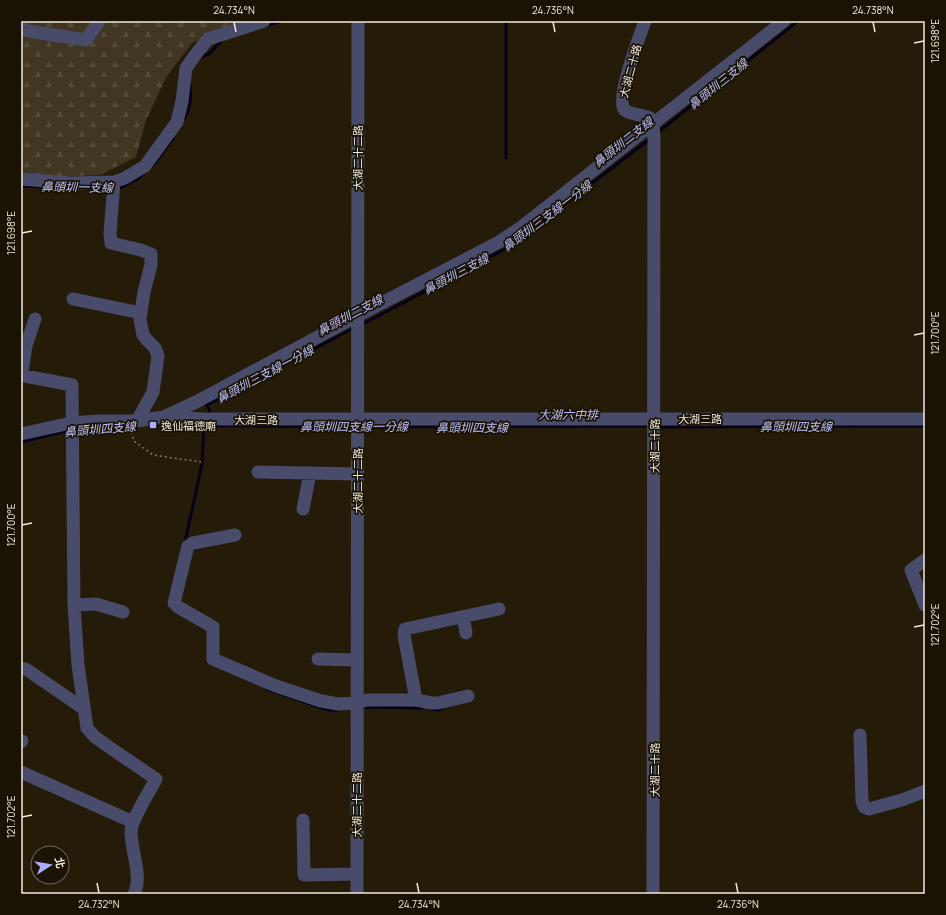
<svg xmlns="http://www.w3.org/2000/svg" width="946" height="915" font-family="Manrope,'Noto Sans TC',sans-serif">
<defs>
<pattern id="forest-firs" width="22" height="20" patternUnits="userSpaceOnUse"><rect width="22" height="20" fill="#403622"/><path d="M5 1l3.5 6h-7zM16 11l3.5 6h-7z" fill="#534a37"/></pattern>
</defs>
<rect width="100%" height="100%" fill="#241b09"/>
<path fill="url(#forest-firs)" d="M21,21H250L238,24L192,43L167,76L146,120L136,157L100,175L21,178Z"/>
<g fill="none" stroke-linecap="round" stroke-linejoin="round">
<path stroke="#040119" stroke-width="3" d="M506,21V158
M267,25L282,21
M198,58L209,54L222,40
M184,119C191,107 191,99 190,85
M657,133L798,21
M151,167L155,163L173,138
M21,186L43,187
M120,188L138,179L144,173
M361,325L507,248L650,139
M207,405L211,414
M207,405L354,328
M155,425L354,427
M361,427L650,426
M657,427L925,426
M75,430L122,427
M21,442L70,430
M185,542L202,464L204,426
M267,689L328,710H338
M363,707L422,708
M431,709L437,710L443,708"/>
<path stroke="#837c6c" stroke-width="1.5" stroke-dasharray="2 3" stroke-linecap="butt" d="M131,432L134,441L153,455L201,462"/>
<path stroke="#494b6a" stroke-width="13" d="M645,21C640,35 616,98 624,109C627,114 644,115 650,118L653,124L654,138L653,894
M21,30L86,40L99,21
M21,179L70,183L114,182L125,178L145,166L177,122L182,101L186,68L196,54L208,39L264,21
M114,182L110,233L111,243L141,250L151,254V265L144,292L140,319L143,335L147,340L155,348L158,356L153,392L137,421
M73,299L141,313
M35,319L26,346L22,372L25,376L72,385L74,605L78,665L87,728L95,737L109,747L156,779C150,791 131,820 131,832C131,851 143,877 134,894
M167,417L203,419H925
M21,434L71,423L98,421H137L164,417L196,402L357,316L499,242L520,228L784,21
M258,472L357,474
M303,509L310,473
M235,535L193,543L188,546L174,603L178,607L213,627V659L276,686L321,701L338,704L356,703L367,700H416L404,635L405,629L499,609
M925,560L911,570L925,605
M74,605L96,604L123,612
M463,617L466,633
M318,659L356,660
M21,668L26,669L84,709
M416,700L432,703H438L468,696
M860,735L862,801L864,807L869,809L902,800L925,791
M21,742L22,741
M21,772L133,822
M303,820L304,875L357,874
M357,894L358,21"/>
</g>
<path fill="none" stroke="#f0eade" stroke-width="1.5" d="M234,22L236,32M553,22L555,32M873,22L875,32M914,43L924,41M22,233L32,231M914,335L924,333M22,525L32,523M914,627L924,625M22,817L32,815M97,883L99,893M417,883L419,893M736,883L738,893"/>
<rect fill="#abaffb" stroke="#1a1202" stroke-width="1.5" x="149" y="421" width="8" height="8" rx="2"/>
<g text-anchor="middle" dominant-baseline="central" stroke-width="3.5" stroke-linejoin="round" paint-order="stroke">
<g font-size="11" fill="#f0eade" stroke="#1a1202">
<text transform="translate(630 71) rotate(-75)">大湖二十路</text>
<text transform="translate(357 158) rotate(-90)">大湖二十二路</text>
<text x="700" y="418">大湖三路</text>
<text x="256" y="419">大湖三路</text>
<text transform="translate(654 446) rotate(-90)">大湖二十路</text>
<text transform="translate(357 481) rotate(-90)">大湖二十二路</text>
<text transform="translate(654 770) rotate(-90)">大湖二十路</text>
<text transform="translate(356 805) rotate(-90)">大湖二十二路</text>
</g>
<g font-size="11" fill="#f0eade" stroke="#1a1202" text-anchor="start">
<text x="161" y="425">逸仙福德廟</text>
</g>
<g font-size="12" font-style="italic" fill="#bcc1fe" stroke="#1a1202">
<text transform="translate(718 84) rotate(-39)">鼻頭圳三支線</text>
<text transform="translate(623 142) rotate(-38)">鼻頭圳二支線</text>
<text transform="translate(77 187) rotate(1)">鼻頭圳一支線</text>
<text transform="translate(547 216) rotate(-37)">鼻頭圳三支線一分線</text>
<text transform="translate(456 274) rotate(-28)">鼻頭圳三支線</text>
<text transform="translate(350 315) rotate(-28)">鼻頭圳二支線</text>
<text transform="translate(265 374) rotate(-28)">鼻頭圳三支線一分線</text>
<text x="568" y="414">大湖六中排</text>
<text x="354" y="426">鼻頭圳四支線一分線</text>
<text x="796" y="426">鼻頭圳四支線</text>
<text x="472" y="427">鼻頭圳四支線</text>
<text transform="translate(100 429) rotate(-5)">鼻頭圳四支線</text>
</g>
</g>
<rect width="946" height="915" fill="none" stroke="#1a1202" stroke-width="44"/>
<g transform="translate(50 865) rotate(78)"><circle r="19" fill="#1a1202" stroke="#70685a"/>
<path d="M0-3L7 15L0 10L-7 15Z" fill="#abaffb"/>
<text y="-6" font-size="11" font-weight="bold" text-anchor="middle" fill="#f0eade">北</text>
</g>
<rect x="22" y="22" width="902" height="871" fill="none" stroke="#f0eade" stroke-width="1.5"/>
<g font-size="10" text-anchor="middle" fill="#f0eade">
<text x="234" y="14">24.734°N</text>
<text x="553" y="14">24.736°N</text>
<text x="873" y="14">24.738°N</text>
<text transform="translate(935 41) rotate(-90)" y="4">121.698°E</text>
<text transform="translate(11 233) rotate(-90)" y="4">121.698°E</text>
<text transform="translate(935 333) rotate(-90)" y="4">121.700°E</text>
<text transform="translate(11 525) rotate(-90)" y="4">121.700°E</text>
<text transform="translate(935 625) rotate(-90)" y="4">121.702°E</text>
<text transform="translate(11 817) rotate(-90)" y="4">121.702°E</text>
<text x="99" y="908">24.732°N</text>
<text x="419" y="908">24.734°N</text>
<text x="738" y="908">24.736°N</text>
</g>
</svg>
